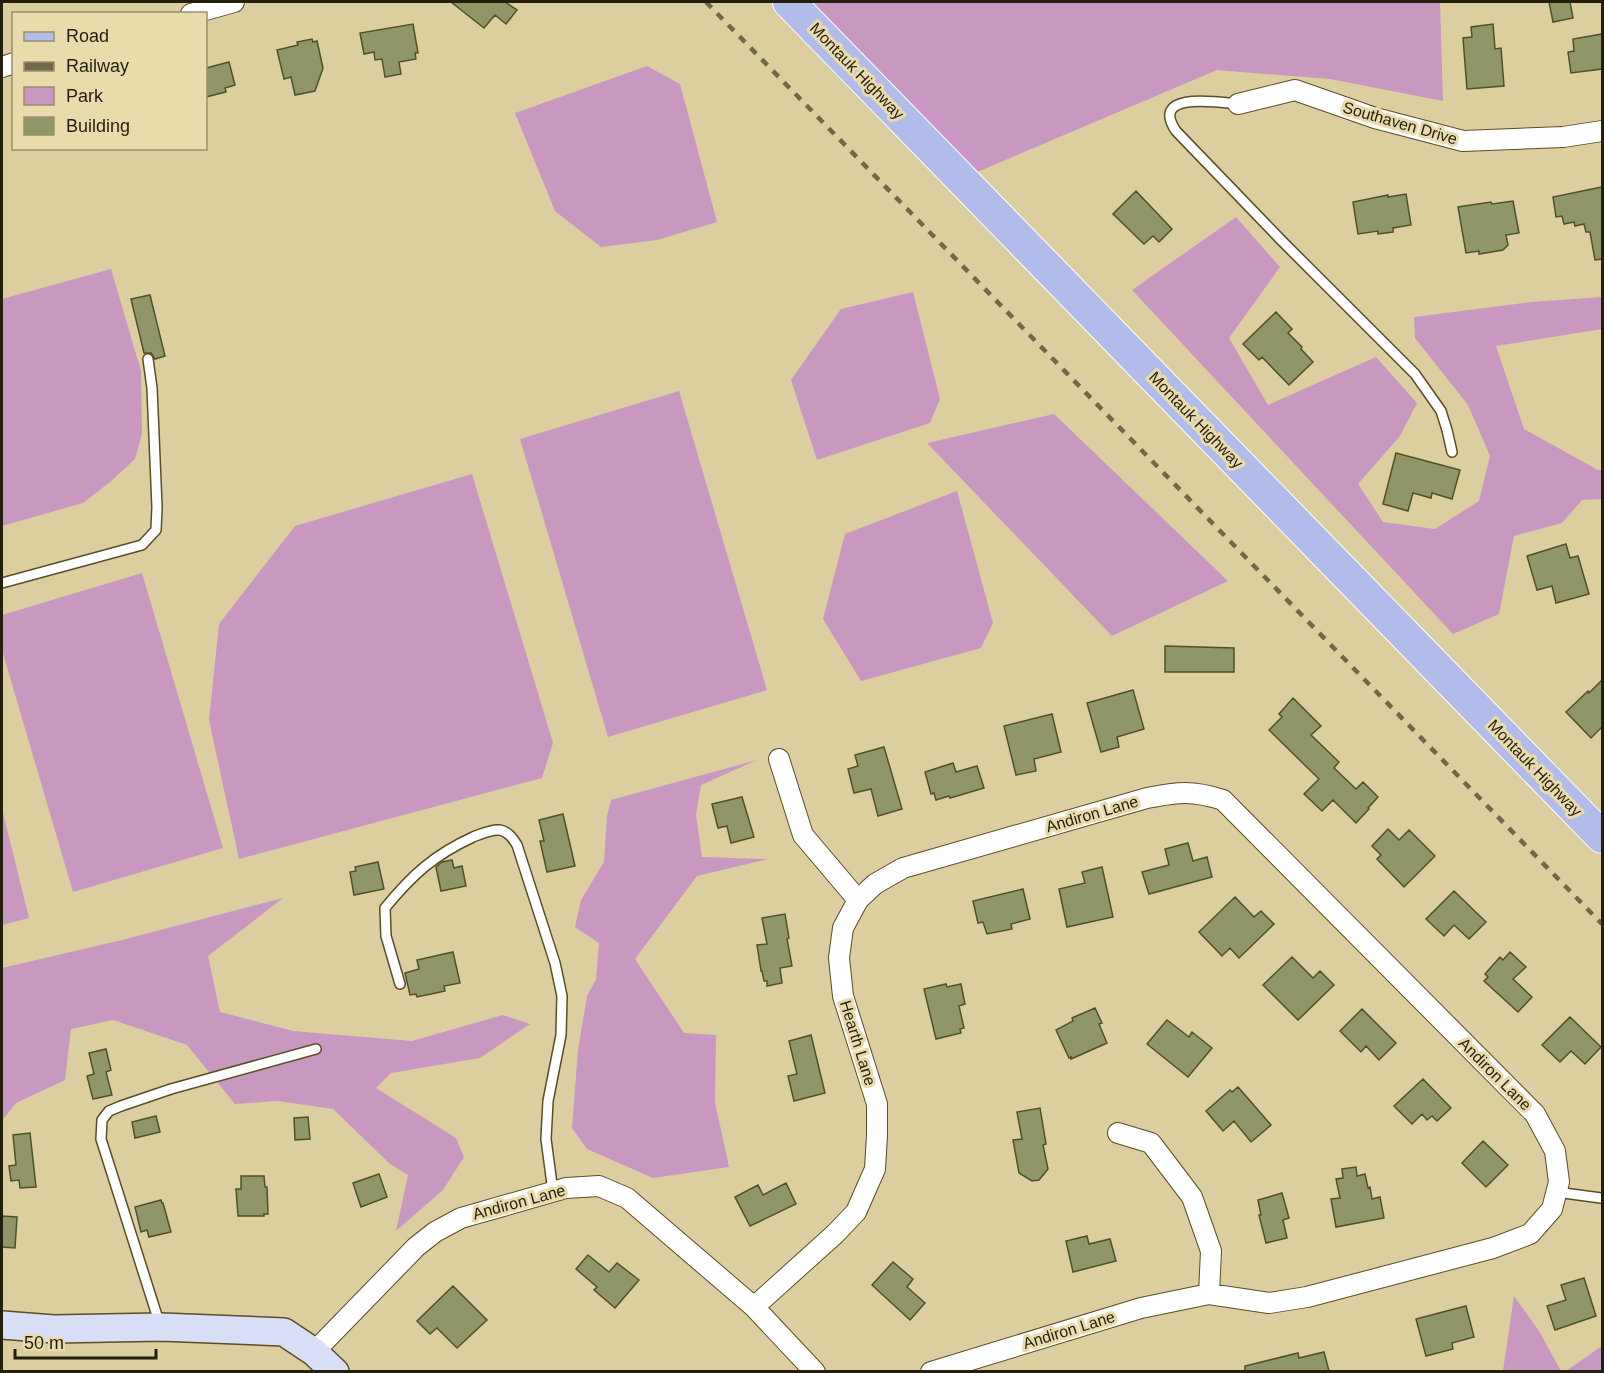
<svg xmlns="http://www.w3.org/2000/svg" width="1604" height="1373" font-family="Arial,sans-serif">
<rect width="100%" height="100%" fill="#ddcea0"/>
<path fill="#c898c0" d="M789,2H1440L1443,101L1330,79L1217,70L961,179Z
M647,66L680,84L717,222L657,240L601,247L555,211L515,113Z
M1236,217L1280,267L1229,338L1268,405L1376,357L1417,403L1400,436L1358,484L1383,522L1435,529L1479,501L1490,456L1468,405L1415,338L1414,317L1531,302L1602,297V329L1496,346L1524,429L1598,470H1602V499L1582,500L1562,523L1514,536L1499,614L1453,634L1132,290Z
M111,269L141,371L142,434L135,459L110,482L83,503L2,526V299Z
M913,292L940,399L930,423L817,460L791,380L841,309Z
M679,391L767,690L608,737L520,439Z
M1054,414L1228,581L1112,636L927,443Z
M472,474L553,743L542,778L239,859L209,720L219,624L295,526Z
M957,491L993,623L981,648L861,681L823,619L845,534Z
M142,573L223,848L73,892L2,650V615Z
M757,760L701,785L696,815L702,857L768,859L697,876L635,959L684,1033L716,1035L715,1102L729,1167L653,1178L587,1149L572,1128L578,1050L587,996L596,979L599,943L575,927L581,900L604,862L607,816L611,800Z
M2,809L29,918L2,925Z
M283,898L208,956L220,1012L293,1031L412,1041L503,1015L530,1024L480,1058L391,1073L376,1088L456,1138L464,1157L443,1190L396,1231L408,1175L390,1164L333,1109L278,1101L235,1104L187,1045L113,1020L71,1029L65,1080L16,1103L2,1121V968L122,940Z
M1514,1296L1539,1331L1561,1371H1503Z
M1602,1346V1371H1566Z"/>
<path fill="#919669" stroke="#4f5228" stroke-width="1.5" d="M451,2H505L517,10L506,24L495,15L484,28Z
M1549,2H1570L1573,18L1553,22Z
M413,24L418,53H415L416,59L399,62L401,74L385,77L382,59L375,60L374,52L364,54L360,33Z
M1493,24L1495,49L1501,48L1504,86L1467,89L1463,38L1472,37L1471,27Z
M1602,34V69L1571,73L1568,52L1574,51L1573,39Z
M312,39L313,42L317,41L323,68L315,91L295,95L291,77L284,79L277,50L298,45L297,42Z
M229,62L235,85L225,88L226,92L206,97V68Z
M1602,187V259L1595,260L1590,232H1586L1584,224L1575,226L1574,222L1564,224L1562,216L1556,217L1553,197Z
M1136,191L1172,229L1159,242L1153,236L1144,244L1113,214Z
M1406,194L1411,225L1393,228V232L1378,234V231L1358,234L1353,202L1388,195V197Z
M1513,201L1519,233L1506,235L1508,245L1503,250L1479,254V251L1466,253L1458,207L1491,202L1492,204Z
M150,295L165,356L155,359L151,353H144L131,299Z
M1276,312L1292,329L1288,333L1302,347L1301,349L1313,362L1289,385L1262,357L1259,360L1243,344Z
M1396,453L1460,470L1452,499L1432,493L1431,498L1413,493L1408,511L1383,504Z
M1566,544L1570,558L1578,556L1589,594L1556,603L1552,586L1537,590L1527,556Z
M1165,646L1234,648V672H1165Z
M1602,680V727L1591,738L1566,712L1588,691L1589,693Z
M1133,690L1144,729L1117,737L1119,747L1101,752L1087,703Z
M1293,698L1321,726L1311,735L1339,762L1334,768L1356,789L1363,782L1378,797L1368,808L1369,809L1356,823L1333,800L1322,811L1304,794L1319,779L1269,730L1282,717L1279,714Z
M1052,714L1061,752L1034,759L1036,771L1016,775L1004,726Z
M884,747L902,809L878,816L871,789L854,793L848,769L858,766L855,755Z
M953,763L956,772L977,766L984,788L950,798L949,796L936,800L934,793L931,794L925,772Z
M742,797L754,837L731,843L727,826L718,828L712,804Z
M563,814L575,866L547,872L540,841H544L539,820Z
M1388,829L1399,840L1409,830L1435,856L1404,887L1377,859L1381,855L1372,846Z
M1188,843L1193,861L1207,857L1212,877L1149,894L1142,872L1169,865L1165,849Z
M452,860L454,868L462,866L466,886L441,891L436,867L442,862Z
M378,862L384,889L354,895L350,872L356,871L355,867Z
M1102,867L1113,917L1067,927L1059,889L1085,883L1082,872Z
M1023,889L1030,919L1011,924L1012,929L987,934L983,922L978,923L973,901Z
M1454,891L1486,922L1469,939L1454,925L1444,936L1426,919Z
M1235,897L1254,917L1261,911L1274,924L1239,958L1230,948L1222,956L1199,932Z
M785,914L789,938L787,939L792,966L780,968L782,983L767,986V981H764L762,971H761L757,945L767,944L762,918Z
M453,952L460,983L444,986L445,991L436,993L417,997L416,994L410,995L405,973L419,969L417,960Z
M1510,952L1526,967L1513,979L1532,997L1518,1012L1484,981L1488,977L1485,974L1500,957L1503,960Z
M1292,957L1313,978L1320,971L1334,985L1298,1020L1263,985Z
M946,984L947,987L961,984L965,1004L959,1006L964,1028L960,1029L961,1033L936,1039L924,989Z
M1095,1008L1102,1023L1099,1024L1107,1043L1071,1059V1057L1069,1058L1056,1030L1073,1021L1072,1018Z
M1362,1009L1396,1043L1379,1060L1366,1046L1361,1052L1340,1031Z
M1570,1017L1601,1047L1585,1064L1571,1051L1560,1062L1542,1045Z
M1167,1020L1189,1037L1192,1032L1212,1048L1188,1077L1147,1044Z
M811,1035L825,1093L794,1101L788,1076L797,1074L789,1041Z
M106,1049L111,1070L106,1072L112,1095L93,1099L87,1076L94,1074L89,1053Z
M1423,1079L1451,1108L1437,1121L1432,1116L1427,1120L1422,1114L1412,1124L1394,1106Z
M1238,1087L1271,1125L1251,1142L1234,1121L1223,1131L1206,1111L1230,1090L1232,1092Z
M1040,1108L1046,1144L1043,1145L1048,1169L1039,1180L1032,1181L1019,1173L1013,1140L1022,1139L1017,1112Z
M156,1116L160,1132L135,1138L132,1122Z
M308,1117L310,1139L295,1140L294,1118Z
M30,1133L36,1187L20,1188L19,1180L11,1181L9,1166L16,1165L13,1135Z
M1483,1141L1508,1165L1486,1187L1462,1163Z
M1356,1167L1357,1176L1365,1174L1368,1188L1370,1187L1372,1199L1380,1197L1384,1218L1336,1227L1331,1199L1340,1198L1336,1179L1343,1178L1342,1169Z
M379,1174L387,1197L361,1207L353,1183Z
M241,1176H264L265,1187H267L268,1214H264V1216H238L236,1189H241Z
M786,1183L796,1204L750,1226L735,1197L758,1185L763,1195Z
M1282,1193L1289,1218L1283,1220L1287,1238L1266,1243L1259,1215H1261L1258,1200Z
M161,1200L162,1203H163L171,1232L149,1237L147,1230L141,1232L135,1207Z
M2,1216L17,1217L15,1248L2,1247Z
M1087,1236L1089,1244L1110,1239L1116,1261L1073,1272L1066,1241Z
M588,1255L609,1272L617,1263L639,1280L615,1308L594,1290L597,1287L576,1269Z
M893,1262L913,1279L907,1287L925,1303L910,1320L872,1285Z
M1584,1278L1596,1316L1555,1330L1547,1306L1566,1300L1561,1285Z
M453,1286L487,1320L457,1348L437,1328L430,1334L417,1321Z
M1466,1306L1474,1337L1452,1343L1453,1349L1426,1356L1416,1319Z
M1324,1352L1329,1371H1245V1366L1298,1353L1299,1358Z"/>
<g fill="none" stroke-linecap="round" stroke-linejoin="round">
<defs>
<path id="lane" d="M1238,104C1218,102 1149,91 1176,131L1282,241L1415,374L1441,411L1447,430L1452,452
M2,583L142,545L156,530L157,507L152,388L148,359
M400,984L386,936L385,908C412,875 434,855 473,837C481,834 491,829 500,830C509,832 513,839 517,845L555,963L562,996L561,1035L548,1101L546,1139L553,1192
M1556,1192L1601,1198
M160,1325L101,1139L102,1120L109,1111L121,1106L171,1089L316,1049"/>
<path id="street" d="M191,14L234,2
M2,67L14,63
M1238,104L1295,90L1375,118L1463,141L1563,137L1602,131
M858,900L875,884L903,868L1147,798C1178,792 1192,790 1223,800L1535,1114L1555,1151L1559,1182L1552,1209L1530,1234L1493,1248L1307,1297L1269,1303L1209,1294L1141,1308L931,1372
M1118,1133L1151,1143L1192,1197L1211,1251L1209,1294
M754,1307L835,1234L856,1212L875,1169L877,1135V1104L843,996L839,958L843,928L858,900L803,835L779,759
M314,1352L416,1247L435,1232L461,1218L566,1188L599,1186L627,1198L754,1307L815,1372"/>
<path id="secondary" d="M2,1325L54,1329L161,1327L284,1332L314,1352L335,1372"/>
<path id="primary" d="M789,2L1602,837"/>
</defs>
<use href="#lane" stroke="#5b4e23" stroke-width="12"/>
<use href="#street" stroke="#5b4e23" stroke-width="22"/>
<use href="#secondary" stroke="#5b4e23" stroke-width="30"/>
<use href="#primary" stroke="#fff" stroke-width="34"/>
<use href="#lane" stroke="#fff" stroke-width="9"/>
<use href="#street" stroke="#fff" stroke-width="20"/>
<use href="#secondary" stroke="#d8def5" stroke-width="27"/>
<use href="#primary" stroke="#b2bceb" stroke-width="32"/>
<path stroke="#71674a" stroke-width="4.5" stroke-dasharray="8 8" stroke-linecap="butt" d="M706,2L1602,924"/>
</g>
<g text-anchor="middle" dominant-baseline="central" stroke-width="6" stroke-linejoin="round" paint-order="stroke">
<g font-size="16" fill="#241f0d" stroke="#eadbad">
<text transform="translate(857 71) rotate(46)">Montauk Highway</text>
<text transform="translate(1400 123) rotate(16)">Southaven Drive</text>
<text transform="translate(1196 420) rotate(46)">Montauk Highway</text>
<text transform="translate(1535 768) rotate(46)">Montauk Highway</text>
<text transform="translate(1092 814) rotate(-16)">Andiron Lane</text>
<text transform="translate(858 1043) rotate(73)">Hearth Lane</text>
<text transform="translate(1495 1074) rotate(45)">Andiron Lane</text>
<text transform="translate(519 1202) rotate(-15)">Andiron Lane</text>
<text transform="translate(1069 1330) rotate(-17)">Andiron Lane</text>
</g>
</g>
<rect width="1604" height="1373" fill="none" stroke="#241f0d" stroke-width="6"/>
<rect x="12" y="12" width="195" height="138" fill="#eadbad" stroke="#9b906d" stroke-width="1.5"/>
<rect x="24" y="32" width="30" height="9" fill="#b2bceb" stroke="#9b906d" stroke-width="1.5"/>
<text x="66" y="42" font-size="18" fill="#241f0d">Road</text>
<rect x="24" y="62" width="30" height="9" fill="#71674a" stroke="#9b906d" stroke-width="1.5"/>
<text x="66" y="72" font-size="18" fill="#241f0d">Railway</text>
<rect x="24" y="87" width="30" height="18" fill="#c898c0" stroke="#9b906d" stroke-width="1.5"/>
<text x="66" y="102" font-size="18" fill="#241f0d">Park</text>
<rect x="24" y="117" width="30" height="18" fill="#919669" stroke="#9b906d" stroke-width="1.5"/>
<text x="66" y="132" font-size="18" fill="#241f0d">Building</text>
<path d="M15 1349v9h141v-9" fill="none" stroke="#241f0d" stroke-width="3"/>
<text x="24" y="1349" font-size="18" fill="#241f0d" stroke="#eadbad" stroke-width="4.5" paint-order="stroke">50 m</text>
</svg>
